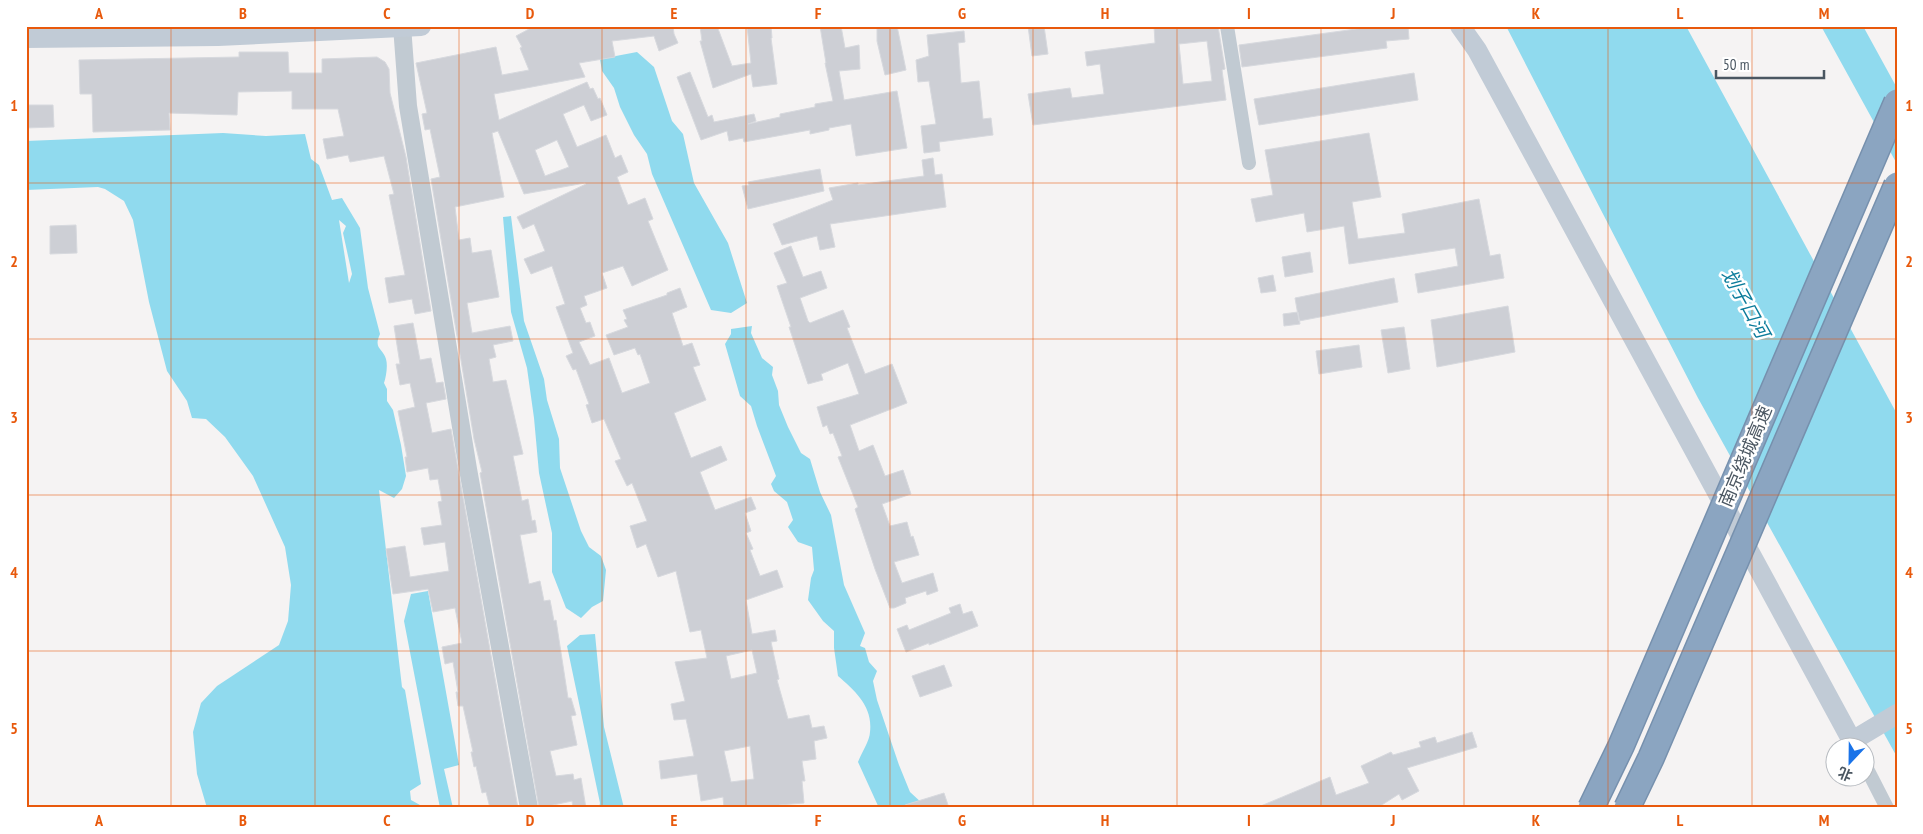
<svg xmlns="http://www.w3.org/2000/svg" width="1923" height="834" font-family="'PT Sans Narrow','Noto Sans SC',sans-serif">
<rect width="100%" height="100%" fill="#f5f3f3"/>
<path fill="#90daee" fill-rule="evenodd" d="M1506,26H1686L1897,414V757L1698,398Z
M1821,26H1863L1897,88V164Z
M637,52L654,67L672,121L683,134L694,183L728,243L747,303L731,313L711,310L652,174L647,154L634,135L620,107L614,88L602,71L600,59Z
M223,133L266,136L305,134L311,159L319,165L332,200L342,198L360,228L368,288L380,334C373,349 383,348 386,359C388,366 386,377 384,383L387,389V401L393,410L401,445L406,476L402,489L394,498L379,490L402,687L405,690L421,784L410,791L411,800L420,805V808H207L197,774L193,732L201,703L217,686L279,645L288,621L291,585L285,547L253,476L225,437L206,419L192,418L187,401L167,371L149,302L133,220L124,201L105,189L98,187L26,190V141ZM339,220L346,226L343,233L352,274L349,283Z
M511,216L524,321L544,379L547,400L559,439L560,468L581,531L589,547L601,556L606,570L603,601L592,607L581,618L566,608L552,572V533L539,473L534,418L527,368L511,312L503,217Z
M752,326L751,333L762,358L773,367L772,375L778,391L779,405L788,427L801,453L810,459L820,492L831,515L844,585L865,633L860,646L865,648L869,662L877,671L873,681L877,700L899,765L910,792L923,804L915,808H879L858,762C861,754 870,740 870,732C873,706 855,691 838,676L834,648V631L823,621L808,600L811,578L814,570L812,547L798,542L788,527L793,520L787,502L774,491L771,484L776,476L757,426L751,406L740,396L725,344L731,334V329Z
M428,591L459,765L444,769L453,808H440L404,621L411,594Z
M595,634L604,727L624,808H599L600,803L567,646L580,635Z"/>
<path fill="#cdcfd5" stroke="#d7d9de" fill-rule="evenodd" d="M541,26H673L674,34L678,43L659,51L654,36L612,41L615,57L579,63L585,77L494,94L499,120L587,82L590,89L593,88L598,99L600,98L607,115L591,121L584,105L563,114L577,147L606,135L615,158L621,155L628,172L617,177L628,205L645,198L653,219L648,221L668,270L632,286L623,266L602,273L607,288L584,296L587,305L580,308L586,323L590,322L595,336L579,342L590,365L609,358L622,393L650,383L640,354L638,355L635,348L614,355L606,335L628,327L624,320L627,319L623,310L667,295V293L680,288L687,307L672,313L683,346L692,343L700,365L693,367L706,400L674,413L691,458L721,446L727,460L700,472L715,510L751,497L756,509L745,513L751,531L746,533L753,549L750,550L760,576L777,570L783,587L746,600L752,634L775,630L777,641L771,642L779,679L777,680L788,719L809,715L812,728L824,726L827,738L814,741L816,759L802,761L805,781H802L804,803L779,805V808H724L723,797L701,801L697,774L661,779L659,761L694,756L686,719L674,720L671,704L685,701L675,662L707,658L701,630L690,632L676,571L658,577L646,544L637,548L630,526L647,521L632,483L627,486L615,461L621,459L604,419L592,423L586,405L589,404L576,369L573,370L566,356L573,353L556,307L565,304L552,266L531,274L524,259L545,251L534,224L523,229L517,217L586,184L585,183L524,194L498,131L492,133L504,197L455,207L459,240L470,238L472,253L491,250L499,297L467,303L472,333L510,326L513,341L493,345L496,357L489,359L493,382L506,380L523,454L513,456L522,501L528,499L532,521L535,520L537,532L520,535L529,584L540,581L544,601L550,600L554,621L556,620L568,698H571L576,715L571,716L577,745L550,751L556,776L573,774L574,780L581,778L586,808H573L572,801L539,808L480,473L482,472L474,439L431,179L440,177L430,129L425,130L422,114L427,113L416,63L496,47L502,75L529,70L520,48L522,47L516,36L531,28ZM557,140L569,167L545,176L535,150ZM752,650L757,673L731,679L726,656ZM750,746L754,779L731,782L724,751Z
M700,26H717L732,66L751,63L747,26H771L772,38H771L777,84L753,87L751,74L713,88L700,41H702Z
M820,26H841L845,48L859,45L860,69L839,71L844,100L897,91L907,148L856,156L851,124L829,128V130L810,134V130L744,142L743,138L729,141L727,131L701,140L677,77L690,72L708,117L712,115L714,122L754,114L756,121L748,124L780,117V114L815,107V104L833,101L825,63H826Z
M877,26H897L906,70L885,75L877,41Z
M1028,26H1044L1048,54L1032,56Z
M1154,26H1218L1225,69L1222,70L1226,100L1033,125L1028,94L1070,88L1072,98L1104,94L1100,64L1087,66L1085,52L1155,43ZM1207,41L1212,81L1183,84L1179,44Z
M1378,26H1408L1409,39L1386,41L1387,48L1242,67L1239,45Z
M964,31L965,42L958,43L961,83L979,81L983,119L991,118L993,135L939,142L940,151L924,153L921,126L936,124L929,81L918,82L916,60L929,56L927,35Z
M239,52H288L289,73H322V59L377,57L385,62L389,69L390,93L406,157L431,311L415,314L412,299L389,303L385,278L405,275L389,195L394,194L384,156L350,162L348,155L327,159L323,139L344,136L338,109H292V91L238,92L237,115L169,113L170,130L93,132L92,94H80L79,60L239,57Z
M1414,73L1418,100L1259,125L1254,99Z
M26,105H53L54,127L26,128Z
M1369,133L1381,197L1352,202L1358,239L1405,233L1402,214L1479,199L1490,256L1500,254L1504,278L1418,293L1415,274L1458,266L1455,248L1349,264L1344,226L1307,232L1304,213L1256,222L1251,199L1273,195L1265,150Z
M933,158L935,175L942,174L946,207L830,224L835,247L820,250L817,236L782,245L773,224L833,200L829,188L858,183V185L924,176L922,160Z
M820,169L824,191L748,209L742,186L749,185L748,182Z
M76,225L77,253L50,254V226Z
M791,246L803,277L821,271L827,288L800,298L808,321L810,323L843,310L850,327L847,328L865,374L892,364L907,403L850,425L859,451L873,445L885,476L903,470L911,494L882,504L890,526L907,522L911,537L913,536L919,555L894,562L902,583L933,573L938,591L927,595L926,591L905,598L906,603L894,608H890L875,569L855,509L858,507L838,457L842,456L833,433L830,434L827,425L823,427L817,407L859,394L848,363L821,374L823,380L808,384L789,327H791L777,286L787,283L774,253Z
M1310,252L1313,272L1285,277L1282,257Z
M1273,275L1276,291L1261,293L1258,278Z
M1394,278L1398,302L1299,321L1295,298Z
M1508,306L1515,352L1437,367L1431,320Z
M1298,312L1300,324L1284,326L1283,314Z
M413,323L420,360L431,358L436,383L443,382L446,399L426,403L432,433L451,429L518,808H490L486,792L482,793L476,766L474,767L471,752H473L463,706H458L456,692H458L453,662L445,664L442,647L462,643L455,608L433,612L428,589L393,594L386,549L405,546L410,577L449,571L445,542L424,545L421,528L442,525L438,502L442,501L438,479L430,480L428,468L407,472L405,457H407L398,411L415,407L410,383L400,385L396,364H400L394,326Z
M1404,327L1410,369L1388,373L1381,330Z
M1359,345L1362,367L1319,374L1316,351Z
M960,604L963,614L972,611L978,626L929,645V643L906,652L897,629L907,625L909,630L951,613L949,608Z
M944,665L952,686L920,697L912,676Z
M1472,732L1477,747L1407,768L1419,791L1402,800L1399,794L1377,808H1256L1330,777L1336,795L1369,783L1361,766L1391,752L1393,755L1421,747L1419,742L1435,737L1437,743Z
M944,793L949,808H906L905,805Z"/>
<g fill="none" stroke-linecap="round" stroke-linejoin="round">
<path stroke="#c1cad2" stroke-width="14" d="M1227,26L1249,163
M1866,767L1887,808"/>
<path stroke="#c1cad2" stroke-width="18" d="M402,26L408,106L468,469L529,808"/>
<path stroke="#c1cbd6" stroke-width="20" d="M1460,26L1477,50L1852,741L1897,714
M26,38L218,36L421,26"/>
<defs>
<path id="motorway-bridge" d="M1591,808L1621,746L1897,102
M1627,808L1651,758L1897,185"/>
</defs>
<use href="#motorway-bridge" stroke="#7690ad" stroke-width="28" stroke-linecap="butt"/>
<use href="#motorway-bridge" stroke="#8ba5c1" stroke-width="25"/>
</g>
<path fill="none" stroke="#e8590c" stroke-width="1" stroke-opacity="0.55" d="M171,26V808M315,26V808M459,26V808M602,26V808M746,26V808M890,26V808M1033,26V808M1177,26V808M1321,26V808M1464,26V808M1608,26V808M1752,26V808M26,183H1897M26,339H1897M26,495H1897M26,651H1897"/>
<g text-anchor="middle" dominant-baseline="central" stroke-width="5" stroke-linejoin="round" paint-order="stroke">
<g font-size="18" fill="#4a5661" stroke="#fff">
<text transform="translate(1745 456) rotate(-67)">南京绕城高速</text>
</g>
<g font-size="19" font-style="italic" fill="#0c7c9b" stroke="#fff">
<text transform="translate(1746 303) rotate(61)">划子口河</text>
</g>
</g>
<rect width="1923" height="834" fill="none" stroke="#ffffff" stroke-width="55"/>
<g transform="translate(1850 762) rotate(202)"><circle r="24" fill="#ffffff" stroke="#b7bbc0"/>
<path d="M0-4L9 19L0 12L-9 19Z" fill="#1a73e8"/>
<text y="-8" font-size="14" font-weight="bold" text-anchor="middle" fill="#4a5661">北</text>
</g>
<path d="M1716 70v8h108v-8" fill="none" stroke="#4a5661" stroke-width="2.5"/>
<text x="1723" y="70" font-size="15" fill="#4a5661" stroke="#ffffff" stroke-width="4" paint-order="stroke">50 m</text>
<rect x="28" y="28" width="1868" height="778" fill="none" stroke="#e8590c" stroke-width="2"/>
<g font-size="16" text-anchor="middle" font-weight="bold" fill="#e8590c">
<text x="99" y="19">A</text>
<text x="243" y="19">B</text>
<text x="387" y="19">C</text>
<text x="530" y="19">D</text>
<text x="674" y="19">E</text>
<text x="818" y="19">F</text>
<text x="962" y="19">G</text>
<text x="1105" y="19">H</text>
<text x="1249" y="19">I</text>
<text x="1393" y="19">J</text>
<text x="1536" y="19">K</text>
<text x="1680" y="19">L</text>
<text x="1824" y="19">M</text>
<text x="14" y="111">1</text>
<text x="1909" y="111">1</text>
<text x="14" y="267">2</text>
<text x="1909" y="267">2</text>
<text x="14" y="423">3</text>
<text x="1909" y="423">3</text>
<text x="14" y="578">4</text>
<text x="1909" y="578">4</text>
<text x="14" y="734">5</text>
<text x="1909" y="734">5</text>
<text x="99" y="826">A</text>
<text x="243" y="826">B</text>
<text x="387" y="826">C</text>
<text x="530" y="826">D</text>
<text x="674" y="826">E</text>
<text x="818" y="826">F</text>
<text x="962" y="826">G</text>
<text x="1105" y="826">H</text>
<text x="1249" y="826">I</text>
<text x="1393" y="826">J</text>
<text x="1536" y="826">K</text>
<text x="1680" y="826">L</text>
<text x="1824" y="826">M</text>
</g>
</svg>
